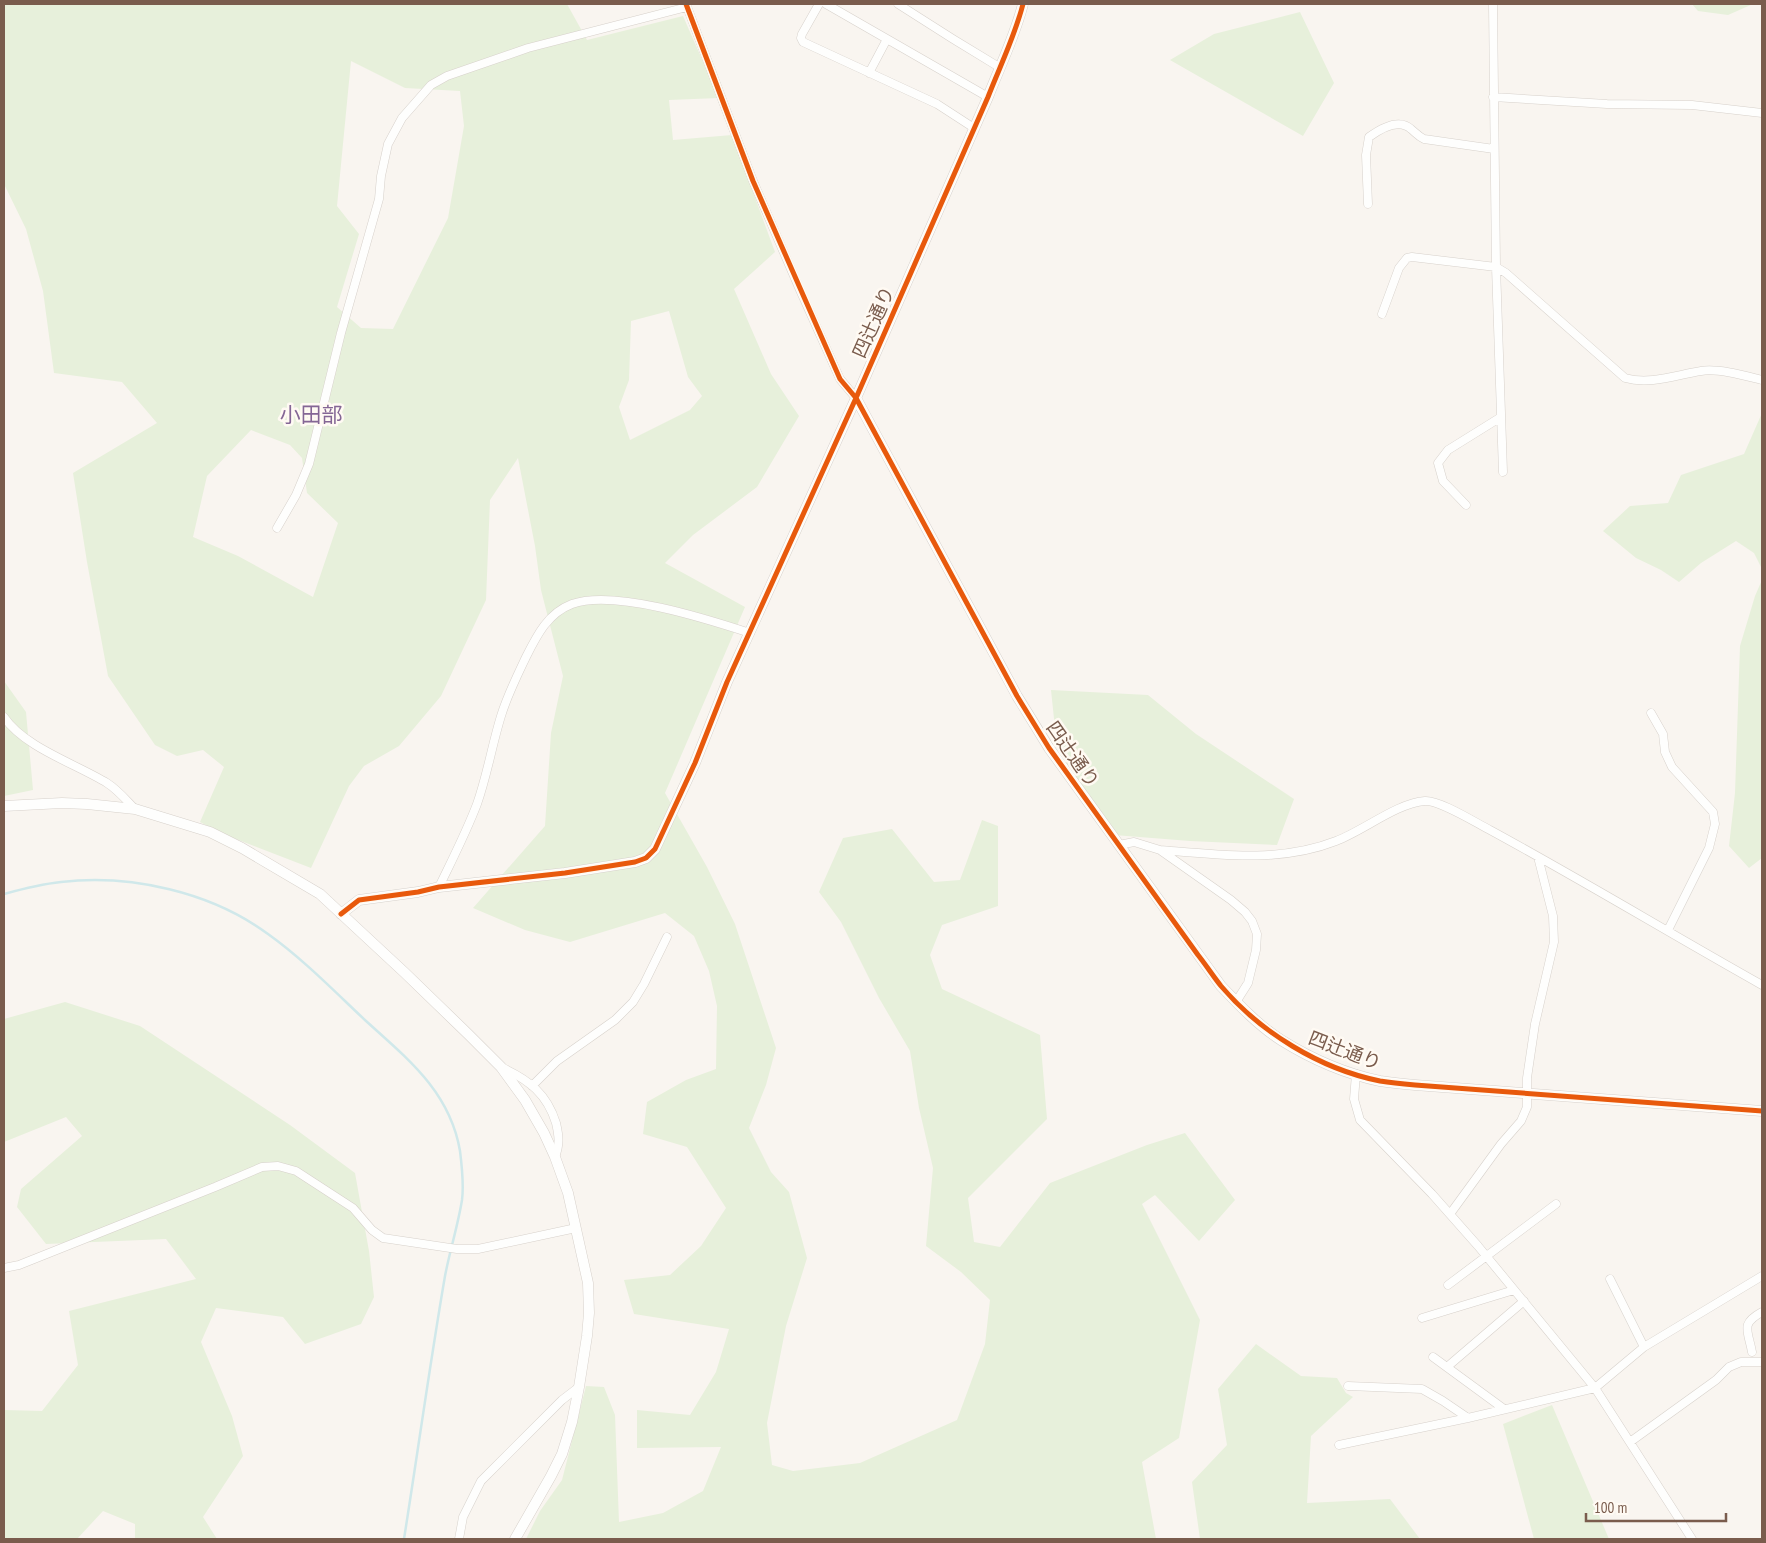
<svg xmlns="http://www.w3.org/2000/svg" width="1766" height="1543" font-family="'PT Sans Narrow','Noto Sans JP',sans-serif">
<rect width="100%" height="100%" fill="#f9f5f0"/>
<path fill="#e7f0db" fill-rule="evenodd" d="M4,4H567L587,40L683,16L719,98L669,100L673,140L732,135L775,252L734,289L771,374L799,416L757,487L693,535L665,563L745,607L665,793L707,867L735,924L776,1048L766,1085L749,1128L771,1172L789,1192L807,1258L786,1326L767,1423L772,1465L793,1471L860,1463L957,1420L985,1344L990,1300L961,1272L926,1246L933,1168L919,1108L910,1051L879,998L841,922L819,892L843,838L892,829L934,882L960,880L982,820L998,826V906L942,925L930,955L942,989L1040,1035L1047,1119L968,1198L974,1242L1000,1247L1050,1183L1147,1145L1185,1133L1235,1200L1199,1241L1155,1195L1142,1204L1200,1320L1179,1438L1142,1462L1156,1539H526L540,1511L562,1480L586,1386L604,1387L615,1415L619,1522L663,1513L703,1491L721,1447L637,1448V1410L690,1415L716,1372L729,1329L634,1314L624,1280L670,1275L701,1246L726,1208L687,1147L643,1134L647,1102L686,1080L716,1069L717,1006L709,971L694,936L665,913L570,942L525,930L473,908L545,826L551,733L563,676L541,590L535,546L518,458L490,500L486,600L441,696L399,746L364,766L349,786L311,868L223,834L200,822L224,767L203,750L177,756L155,745L108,676L87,562L73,473L157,423L122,382L54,373L43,291L26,229L4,184ZM351,61L405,88L460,91L464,126L448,218L393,329L361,328L337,307L359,234L337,206ZM669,311L688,377L702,396L690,410L630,440L619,407L629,380L631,321ZM251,430L290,445L302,458L307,493L338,523L313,597L238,556L193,537L207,476Z
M1692,4H1753L1728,15L1698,11Z
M1300,12L1334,83L1303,136L1170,60L1214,34Z
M1762,413V569L1754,553L1736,541L1701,563L1679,582L1661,570L1636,558L1603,531L1630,506L1668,503L1681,475L1744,454Z
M1762,580V858L1749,868L1729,846L1735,793L1740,646L1755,596Z
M4,681L26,712L33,790L4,796Z
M1051,690L1148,695L1196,734L1294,799L1277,845L1190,841L1114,835L1058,757Z
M65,1002L140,1026L290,1125L355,1173L369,1251L374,1297L361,1324L305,1344L283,1317L216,1308L201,1342L232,1416L243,1456L203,1517L217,1539H135V1524L103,1511L77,1539H4V1410L42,1411L78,1365L69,1311L196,1279L166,1239L46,1244L17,1207L21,1189L82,1136L66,1117L4,1142V1019Z
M1256,1344L1301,1376L1337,1378L1346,1393L1353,1397L1311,1436L1307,1503L1390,1499L1420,1539H1200L1192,1482L1227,1445L1218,1389Z
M1552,1405L1609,1539H1534L1503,1424Z"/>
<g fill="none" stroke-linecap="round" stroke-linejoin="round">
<path stroke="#d0e8ea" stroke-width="2.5" d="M4,894C22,889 42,884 61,882C131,874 211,892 268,934C303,959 334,991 366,1021C408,1059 450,1092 460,1151C462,1167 464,1185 462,1200C458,1225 450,1250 445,1276C430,1363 418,1451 404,1539"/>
<defs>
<path id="minor" d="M686,4L753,181L800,290L840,379L856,398
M819,4L802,34L801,38L803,42L937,104L974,128
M826,4L988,97
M898,4L953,39L999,67
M1493,4L1496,267L1503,472
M869,73L887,39
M1493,97L1607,104L1692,105L1762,113
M1368,204L1366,155L1369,137C1380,129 1399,118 1411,129C1416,133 1418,136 1424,139L1494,149
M1382,314L1399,268L1407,258L1412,257L1496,267L1506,273L1625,378C1650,385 1676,375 1701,371C1718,368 1746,376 1762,380
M1466,505L1443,481L1438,463L1448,450L1501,417
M277,528L296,495L309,464L341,333L379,199L381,176L388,144L402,118L431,85L447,76L528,48L687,7
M1651,713L1663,734L1665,752L1672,767L1713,812L1715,824L1709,848L1668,930
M4,717C24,747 76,764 107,783C118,790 126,800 135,809
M1119,845L1134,842L1160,850L1231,900L1245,912L1252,921L1257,934L1256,950L1248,983L1236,1002
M1160,850C1219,855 1280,863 1336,841C1363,831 1397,803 1425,801C1440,800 1476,823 1490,830C1582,880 1671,934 1762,985
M439,887C452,860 466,833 477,804C487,776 492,745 501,716C507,696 517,676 526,657C537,635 548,613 572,604C614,589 707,619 750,633
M503,1068C529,1080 547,1094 556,1123C559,1136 560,1144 555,1157
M1356,1074L1354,1099L1360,1120L1432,1194L1478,1246L1595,1388L1692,1539
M532,1086L557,1061L615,1020L633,1002L644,984L667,937
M1450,1214L1501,1144L1521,1121L1527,1107V1078L1535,1024L1554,942L1553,916L1538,857
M4,1268L19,1265L215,1187L262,1167L278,1166L296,1171L353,1208L372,1230L383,1238L457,1249H478L576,1228
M1610,1279L1644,1347
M1448,1285L1556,1204
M1422,1318L1514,1290
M1752,1352C1748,1330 1740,1324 1762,1312
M1433,1357L1504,1409
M1447,1367L1524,1301
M1348,1386L1422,1389L1443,1401L1468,1418L1595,1388L1644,1347L1762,1276
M1630,1442L1716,1380L1729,1367L1741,1362H1762
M1339,1445L1468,1418
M459,1539L463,1517L481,1481L562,1400L579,1387"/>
<path id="tertiary" d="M856,398L1017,696L1049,748L1221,986C1239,1005 1259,1026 1281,1040C1310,1058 1346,1074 1380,1081C1392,1083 1403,1084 1415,1085L1762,1111
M4,806L62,803L87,804L135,809L210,832L242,848L320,894L405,973L468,1034L501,1067L525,1100L544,1133L555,1157L568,1193L588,1283L589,1313L587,1336L579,1387L572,1422L562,1454L551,1476L515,1539
M341,914L359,900L418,892L439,887L565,873L635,862L646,858L655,849L695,763L727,682L856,398L988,97C1000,66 1015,36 1023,4"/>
</defs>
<use href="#minor" stroke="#d7d1cb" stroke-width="9"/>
<use href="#tertiary" stroke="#d7d1cb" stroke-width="11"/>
<use href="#minor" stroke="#fefefd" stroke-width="8"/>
<use href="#tertiary" stroke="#fefefd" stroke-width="10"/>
<defs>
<path id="cycleway" d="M686,4L753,181L840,379L856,398L1017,696L1049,748L1198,955C1206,965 1213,976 1221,986C1260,1032 1320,1069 1380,1081C1392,1083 1403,1084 1415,1085L1762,1111
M341,914L359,900L418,892L439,887L565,873L635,862L646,858L655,849L695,763L727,682L856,398L988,97C1000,66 1015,36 1023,4"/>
</defs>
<use href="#cycleway" stroke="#fffaf3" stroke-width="8"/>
<use href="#cycleway" stroke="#e8590c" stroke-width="5"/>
</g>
<g text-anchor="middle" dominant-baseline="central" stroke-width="5" stroke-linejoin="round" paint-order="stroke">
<g font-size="19" fill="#7a5c4d" stroke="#fffaf3">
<text transform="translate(873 322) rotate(-66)">四辻通り</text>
<text transform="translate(1073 754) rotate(55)">四辻通り</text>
<text transform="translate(1345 1050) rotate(21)">四辻通り</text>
</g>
<g font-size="21" fill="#846695" stroke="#fffaf3">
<text x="311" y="414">小田部</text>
</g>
</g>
<rect width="1766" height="1543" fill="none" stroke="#7a5c4d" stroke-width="10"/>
<path d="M1586 1513v8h140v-8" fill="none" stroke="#7a5c4d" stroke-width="2.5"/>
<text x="1594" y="1513" font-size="15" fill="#7a5c4d" stroke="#fffaf3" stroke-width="4" paint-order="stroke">100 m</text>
</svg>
